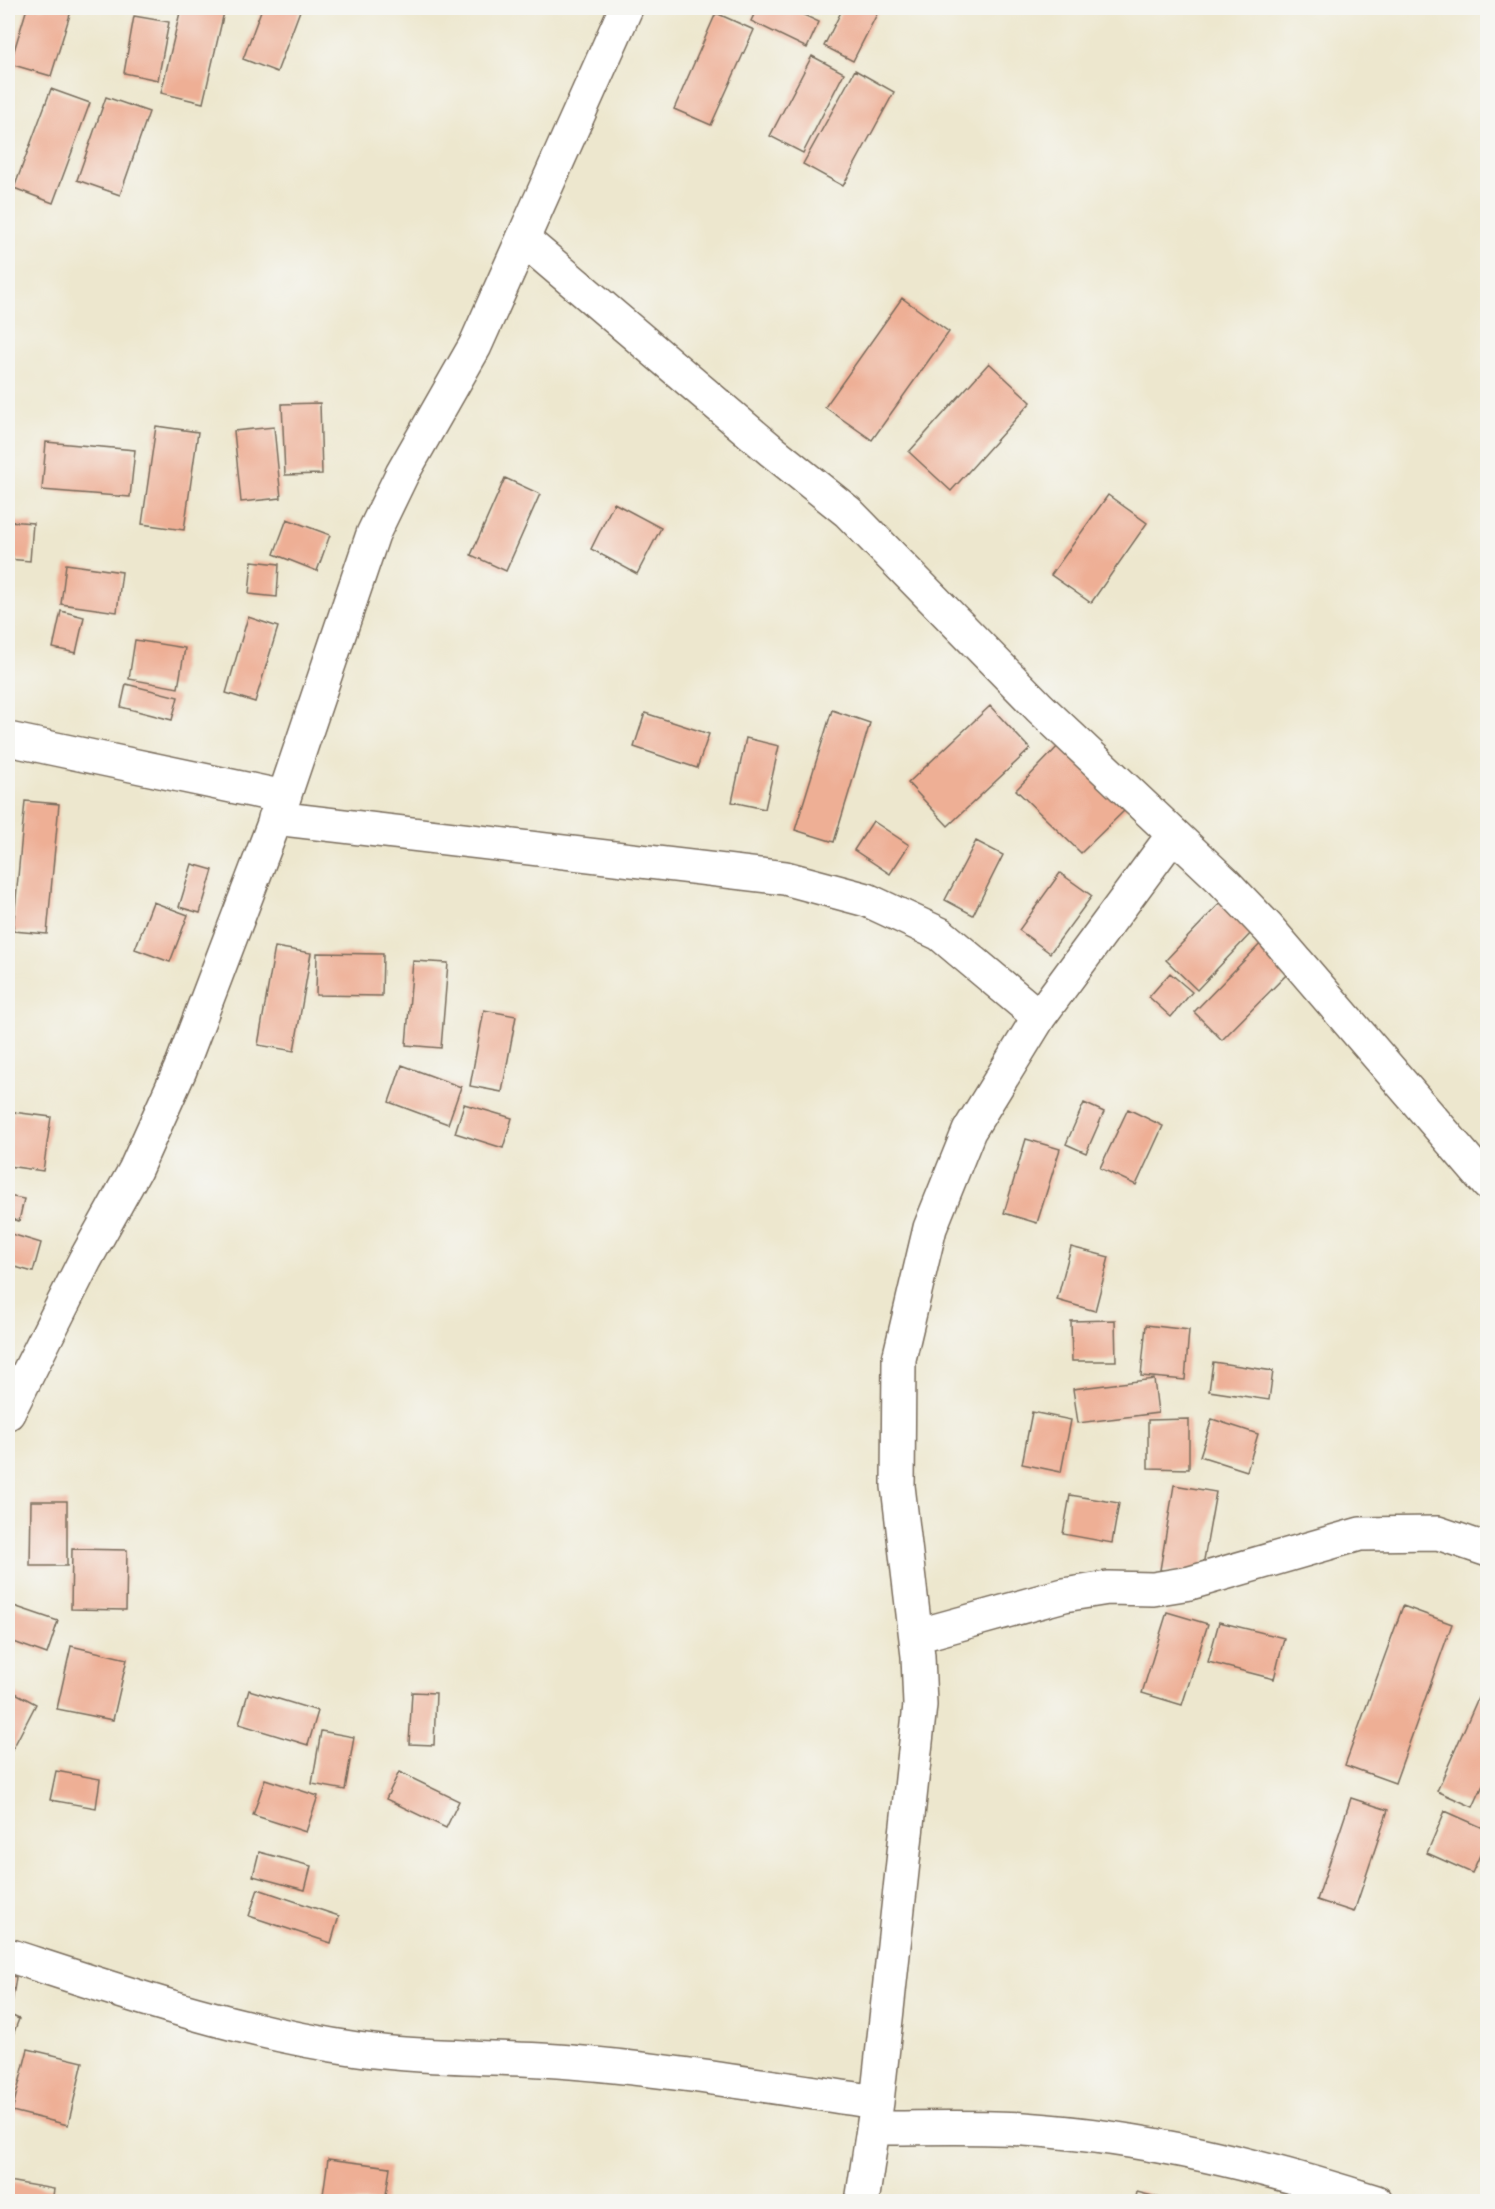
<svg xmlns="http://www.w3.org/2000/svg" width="1495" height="2209" font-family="Sriracha,sans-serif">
<rect width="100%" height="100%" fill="#f6f6f2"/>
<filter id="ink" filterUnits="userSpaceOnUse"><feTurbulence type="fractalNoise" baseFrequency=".0167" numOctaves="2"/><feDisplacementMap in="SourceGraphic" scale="12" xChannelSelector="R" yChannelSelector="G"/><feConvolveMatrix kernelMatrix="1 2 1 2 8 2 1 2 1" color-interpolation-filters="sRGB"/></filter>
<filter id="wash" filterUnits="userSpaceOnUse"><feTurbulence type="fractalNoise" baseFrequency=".008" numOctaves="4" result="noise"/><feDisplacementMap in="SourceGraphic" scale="24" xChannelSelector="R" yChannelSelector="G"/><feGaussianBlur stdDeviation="1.35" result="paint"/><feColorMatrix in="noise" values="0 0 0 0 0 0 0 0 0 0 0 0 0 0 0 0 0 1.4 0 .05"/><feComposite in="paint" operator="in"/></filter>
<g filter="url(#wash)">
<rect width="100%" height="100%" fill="#ede7ce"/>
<g id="blocks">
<path fill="#eeaf95" d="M27,8H72L51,76L10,64Z
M181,8H225L203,103L161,93Z
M262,8H301L277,72L243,59Z
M757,8H789L819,22L807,48L751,21Z
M843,8H880L853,61L824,46Z
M716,13L754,30L711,125L674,109Z
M134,16L169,22L158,80L124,73Z
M812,56L844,73L803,153L770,136Z
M855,70L894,92L843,186L803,164Z
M51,89L90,103L53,203L14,188Z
M106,97L149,112L120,195L77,180Z
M902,298L949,332L872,440L825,407Z
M989,363L1031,402L951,491L909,452Z
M320,403L322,474L285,475L282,404Z
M156,426L198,432L184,530L142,524Z
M274,427L281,498L241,502L234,431Z
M46,442L135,450L130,497L42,490Z
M505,478L540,494L506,571L471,555Z
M1108,495L1147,523L1091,603L1051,575Z
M614,503L661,528L637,574L591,549Z
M287,519L330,535L317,571L274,554Z
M8,521L33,523L30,561L8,559Z
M252,561L279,564L277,597L249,594Z
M66,564L122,572L117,612L61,604Z
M61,611L84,617L76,653L53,648Z
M248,617L278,627L255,702L226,693Z
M135,640L185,648L178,688L129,679Z
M126,684L178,697L172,720L121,707Z
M990,706L1030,749L948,826L908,783Z
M832,710L870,723L834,842L795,830Z
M645,713L709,734L697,768L634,747Z
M746,738L779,746L765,809L732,802Z
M1062,742L1128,807L1081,853L1016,790Z
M25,801L59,804L47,934L13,931Z
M873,821L909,845L890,874L854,850Z
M976,841L1003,855L973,915L945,900Z
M192,864L213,870L200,913L179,907Z
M1060,873L1092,896L1050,953L1019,930Z
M1222,901L1253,931L1197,990L1166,960Z
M153,902L188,915L170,962L135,949Z
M1267,937L1295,966L1222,1040L1194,1012Z
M275,947L311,953L294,1051L258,1045Z
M317,953L383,954L382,996L316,995Z
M413,961L448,963L441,1048L406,1045Z
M1170,973L1192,992L1171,1017L1149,997Z
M484,1010L516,1016L502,1092L470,1086Z
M402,1065L461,1087L448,1124L389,1102Z
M1084,1103L1104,1112L1086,1153L1066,1144Z
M464,1104L512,1118L503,1148L455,1133Z
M1128,1109L1163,1126L1136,1185L1100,1168Z
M13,1112L51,1117L43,1171L8,1166Z
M1026,1139L1060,1149L1037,1223L1004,1213Z
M8,1196L24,1199L19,1221L8,1218Z
M8,1233L41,1243L33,1272L8,1265Z
M1071,1247L1109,1257L1095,1311L1057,1300Z
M1115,1320L1116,1361H1072L1071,1321Z
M1146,1325L1189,1330L1185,1380L1141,1376Z
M1213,1362L1273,1371L1269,1400L1209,1391Z
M1154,1379L1158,1413L1078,1423L1073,1389Z
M1032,1412L1071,1420L1061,1472L1022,1464Z
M1189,1419V1469L1148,1468V1420Z
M1212,1419L1258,1434L1247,1471L1200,1456Z
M1174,1485L1216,1492L1201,1577L1160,1570Z
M1070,1495L1119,1503L1112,1543L1063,1534Z
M31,1501H67V1566H30Z
M72,1549L127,1550L126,1610L71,1609Z
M8,1604L58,1621L47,1654L8,1640Z
M1403,1606L1452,1624L1395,1783L1345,1765Z
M1167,1612L1208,1624L1182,1705L1142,1693Z
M1219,1622L1284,1638L1274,1679L1208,1662Z
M71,1646L127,1659L113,1720L57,1709Z
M8,1689L36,1704L8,1758Z
M249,1690L318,1711L308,1745L239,1724Z
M412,1692L436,1693L434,1745L409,1744Z
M1478,1698L1488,1702V1774L1473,1807L1437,1791Z
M321,1731L354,1737L345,1790L312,1784Z
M56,1771L100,1779L96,1808L50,1800Z
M399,1772L459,1801L446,1828L386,1799Z
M265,1779L318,1796L306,1832L253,1815Z
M1351,1798L1388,1810L1354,1912L1317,1900Z
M1445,1811L1488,1830V1837L1472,1873L1427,1853Z
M259,1852L311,1866L305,1890L253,1876Z
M258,1889L339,1916L331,1943L249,1916Z
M8,1975L16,1977L12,2003L8,2002Z
M8,2014L19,2019L8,2048Z
M28,2049L83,2062L68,2125L12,2111Z
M328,2159L390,2167L385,2202H322Z
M8,2181L54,2189L52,2202H8Z
M1137,2192L1172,2201V2202H1135Z"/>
</g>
</g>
<g filter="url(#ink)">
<use href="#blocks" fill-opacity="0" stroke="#796c5c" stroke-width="1.5"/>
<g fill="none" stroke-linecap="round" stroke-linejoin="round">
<defs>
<path id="street" d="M523,239L772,451L848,512L1040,708L1223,881L1268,928L1488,1184
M8,739L284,797
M275,818L785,878L867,900L940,934L1039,1017
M916,1636L1064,1595L1108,1588L1153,1589L1190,1583L1360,1534L1438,1533L1488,1550
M8,1955C122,1992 238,2032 358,2049C429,2059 500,2056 571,2062C673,2070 776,2088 877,2102
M874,2128C924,2128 975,2126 1024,2129C1145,2137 1261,2165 1376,2202
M862,2202L877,2102L920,1705L918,1656L898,1486L899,1359L930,1228L969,1131L1039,1017L1173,835"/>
<path id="secondary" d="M8,1413L85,1260L135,1170L180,1070L284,797L373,534L402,474L475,346L626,8"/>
</defs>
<use href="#street" stroke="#796c5c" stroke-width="36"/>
<use href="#secondary" stroke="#796c5c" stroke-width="36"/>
<use href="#street" stroke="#fff" stroke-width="33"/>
<use href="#secondary" stroke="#fff" stroke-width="33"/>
</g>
</g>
<rect width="1495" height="2209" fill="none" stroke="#f6f6f2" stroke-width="30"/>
</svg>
